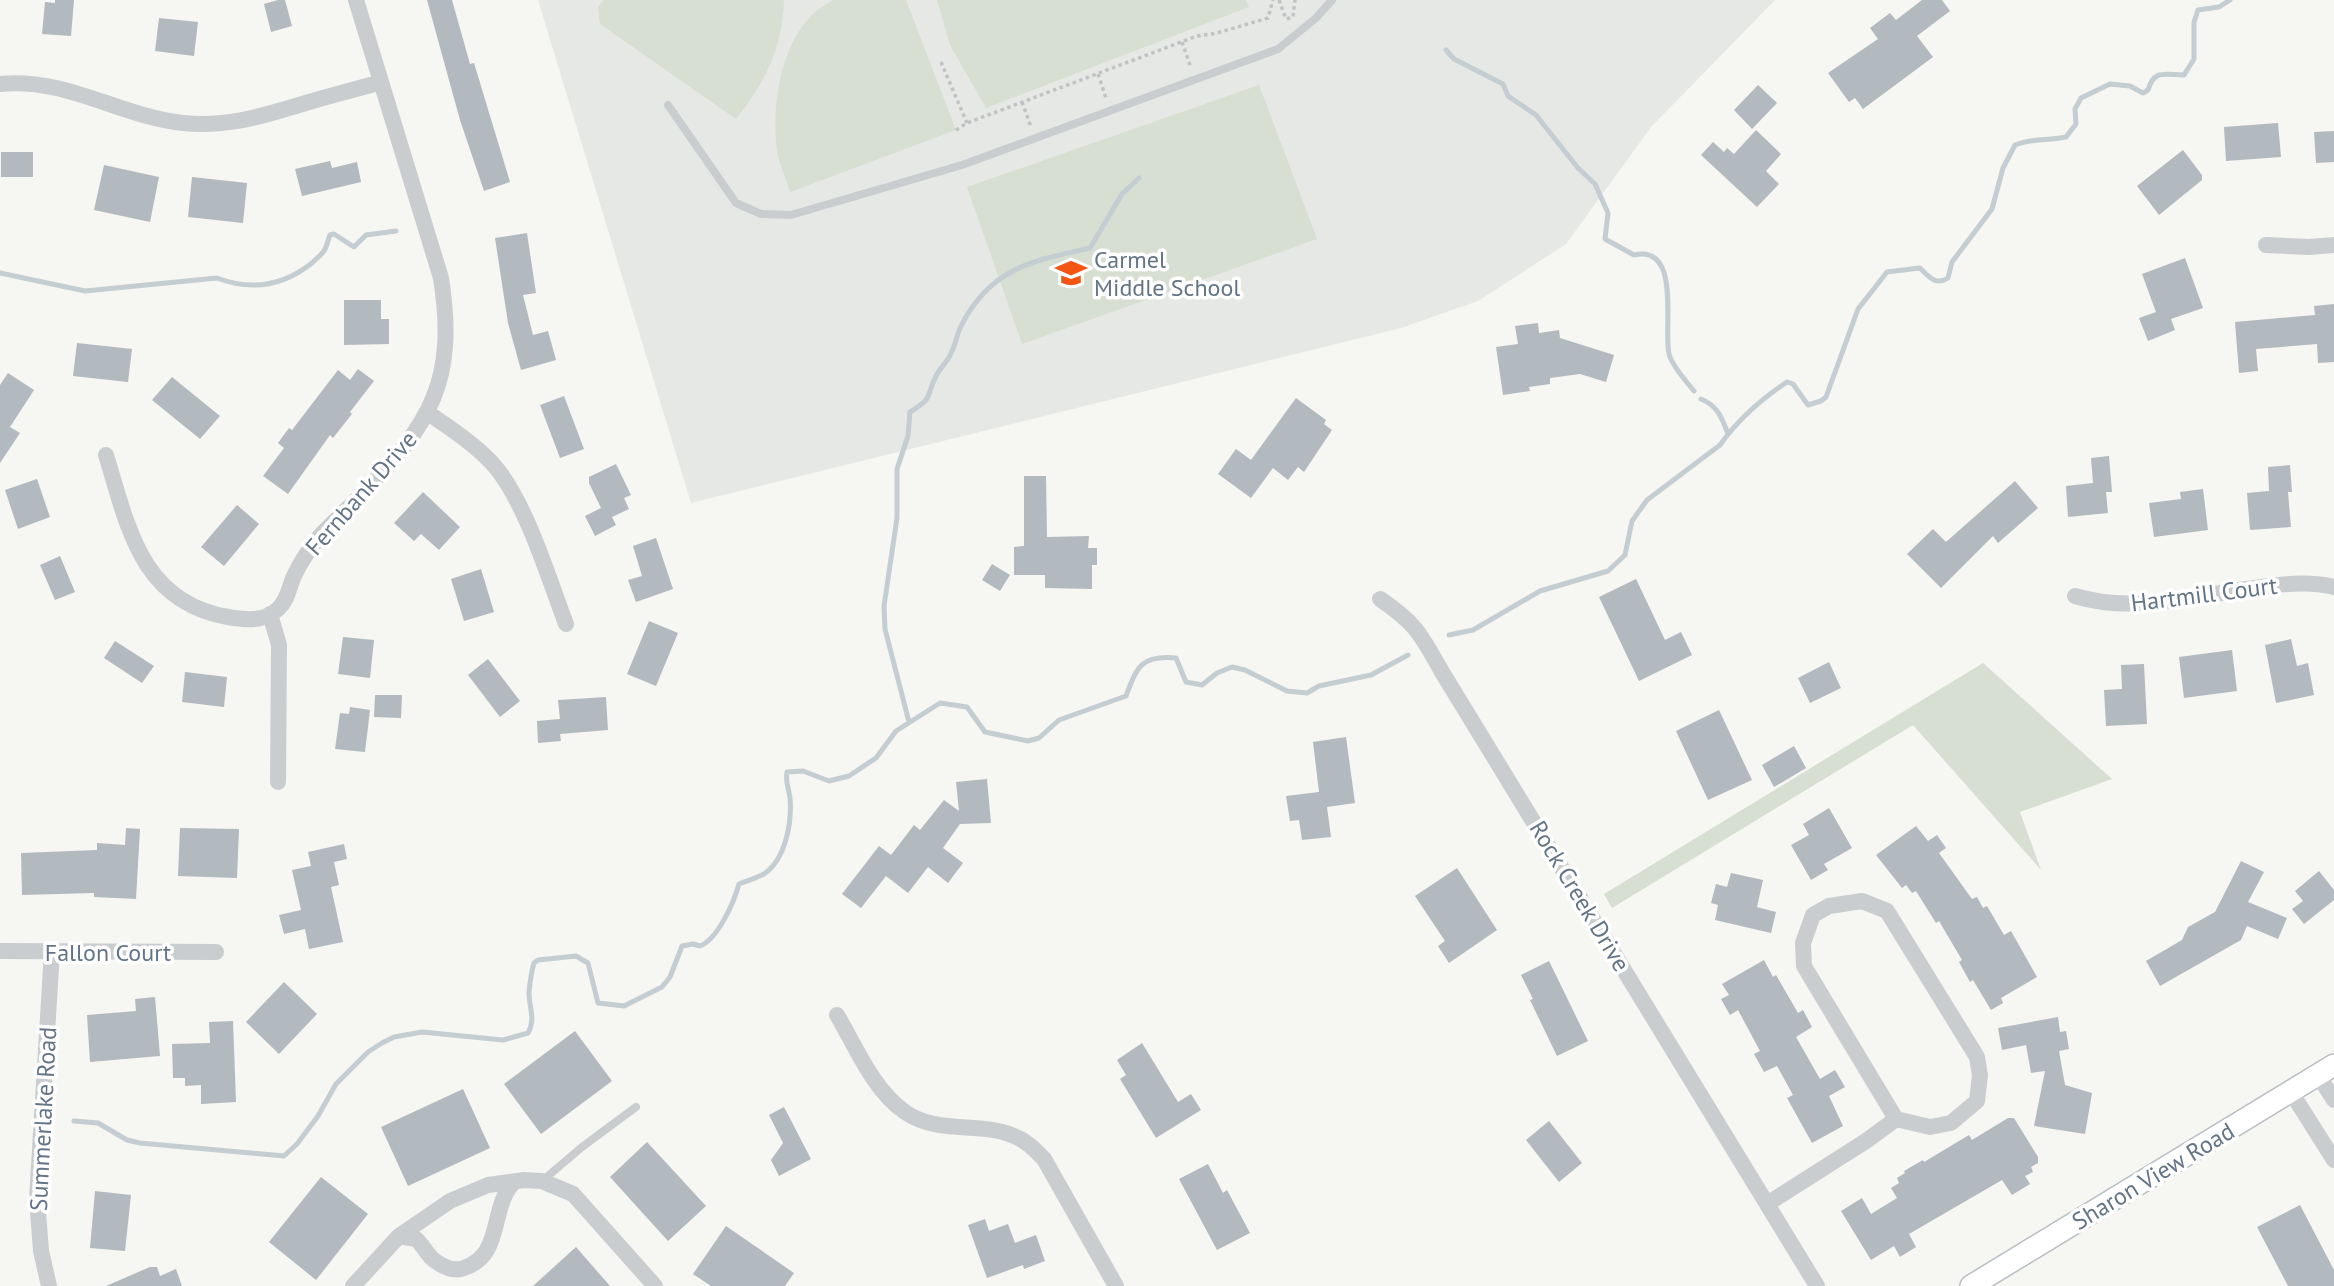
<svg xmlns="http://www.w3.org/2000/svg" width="2334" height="1286" font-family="'PT Sans',sans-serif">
<rect width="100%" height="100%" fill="#f6f6f2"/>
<path fill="#e6e8e5" d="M538,0H1775L1651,127L1566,244L1478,301L1401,328L691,503Z"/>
<path fill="#d6dfd2" d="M604,0H784C783,47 765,83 736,119L600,24L598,7Z
M833,0H906L956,130L790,192C786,178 779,164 777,150C771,109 781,45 811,16C817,9 826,5 833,0Z
M937,0H1246L1249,7L986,108L950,45Z
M1259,85L1317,239L1022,344L967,187Z
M1983,663L2112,779L2020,812L2041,870L1913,725L1612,908L1604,894Z"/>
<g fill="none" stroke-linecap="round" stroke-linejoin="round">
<path stroke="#c3cdd2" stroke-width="5" d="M1446,50L1454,59L1503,84L1508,96L1536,115L1578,168L1595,184L1608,213L1605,239L1634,255C1682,244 1663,328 1669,354C1672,366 1686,381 1694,391
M0,273L85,291L217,278C251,291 283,286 312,263C316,259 321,255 324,251C327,246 328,240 330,235L334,234L354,247L366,235L396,231
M1701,399C1718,406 1722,418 1728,434
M1449,635L1473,630L1540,591L1608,571L1625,555L1632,521L1647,500L1720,445C1737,421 1763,398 1787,382L1793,384L1808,405L1821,401L1826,397L1858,309L1887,272L1920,268C1929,277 1936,286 1948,278L1952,262L1992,209L2003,168L2015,145C2033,138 2047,141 2066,137L2076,124L2075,109L2081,98L2110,84L2130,86L2143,93L2148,90C2154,69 2165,75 2184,75L2194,59V22L2198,10L2219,7L2230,0
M909,722L885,629L884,606L897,518V469L908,436L910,412C936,396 925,396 937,374C942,366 949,360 952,351C956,343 957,334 961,326C991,267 1033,261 1090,248L1122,194L1139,178
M74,1121L98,1123L127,1140L140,1143L284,1156L297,1144L318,1116L336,1084L368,1052L382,1043L394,1037L422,1032L503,1040L528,1033C536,1019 529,1008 529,992C530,983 531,972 534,963L538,960L576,956L588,963L598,1003L624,1006L662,987L670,977L682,946L693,944L700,946C718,939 734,902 739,884C747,881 757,878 764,874C786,859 792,822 790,798C789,788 785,783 787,772L803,771L829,781L849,776L876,758L896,731L940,703L967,707L985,732L1028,741L1039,738L1059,720L1126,696C1137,667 1141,655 1176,658L1186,682L1202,685L1217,673L1232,667L1245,670L1287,691L1307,693L1319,686L1371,675L1408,655"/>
</g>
<path fill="#b2b9bf" d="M55,0H74L71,36L42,34L45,2L55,3Z
M278,0H285L292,26L271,32L264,4Z
M427,0H452L470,64L474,63L510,182L484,191L460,120Z
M1922,0H1942L1950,11L1917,36L1933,57L1863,109L1855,98L1849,102L1828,73L1878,39L1870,28L1890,13L1896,20Z
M159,18L198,22L194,56L155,51Z
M1758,85L1777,103L1752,129L1734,110Z
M2278,123L2281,157L2226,161L2224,127Z
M1756,130L1781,154L1766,171L1779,184L1757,207L1701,155L1713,142L1724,152L1727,148L1734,154Z
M2334,131V162L2316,163L2314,132Z
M2183,150L2202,175V180L2159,215L2137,186Z
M1,152H33V177H1Z
M330,161L332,168L357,162L361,182L302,196L295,169Z
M104,165L159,177L150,222L94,210Z
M192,177L247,183L243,223L188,217Z
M527,233L536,293L523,295L533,335L548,331L556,360L521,370L508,323L495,238Z
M2185,258L2203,308L2171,319L2175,330L2148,341L2139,318L2156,312L2142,274Z
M344,300H381V319H389V344L344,345Z
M2334,304V362L2318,363L2317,344L2256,349L2258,371L2239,373L2235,322L2315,315L2314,306Z
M1538,323L1539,333L1559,330L1560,338L1614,355L1606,382L1580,374L1550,378V384L1529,387L1530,391L1503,395L1496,347L1518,344L1515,326Z
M77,343L132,349L128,382L73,376Z
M358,369L374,381L350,412L352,414L333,438L330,435L288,494L263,476L284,448L278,443L289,428L292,430L338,370L350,380Z
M8,373L34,390L10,427L20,433L0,463V385Z
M172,377L220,416L200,439L152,400Z
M564,396L584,449L560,458L540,405Z
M1296,398L1326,420L1324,424L1332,430L1304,472L1298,467L1288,480L1273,468L1251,498L1218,474L1236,449L1251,460Z
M2109,456L2112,492H2106L2108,513L2068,517L2066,486L2093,483L2091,458Z
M616,464L631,495L624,498L629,509L612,517L616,525L595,536L585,516L601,508L589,483V477Z
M2290,465L2292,492H2288L2291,527L2250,530L2247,493L2269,491L2268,467Z
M1024,476H1046L1047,537L1089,536L1088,548H1097V565H1092V589L1045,588V575H1014V547L1024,546Z
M37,479L50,517L18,529L5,490Z
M2015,481L2038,508L1998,543L1993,536L1941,588L1907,554L1933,529L1946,542Z
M2203,489L2208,530L2154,537L2149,503L2181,499L2180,492Z
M423,492L460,527L439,550L421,534L414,541L394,523Z
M237,505L259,524L224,566L201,547Z
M656,538L673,589L636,602L628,580L642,576L633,546Z
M60,556L75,592L55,600L40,565Z
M992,564L1010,575L1000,591L982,580Z
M481,569L494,612L464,621L451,579Z
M1636,579L1665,640L1681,632L1692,655L1639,681L1599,597Z
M649,621L678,633L656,686L627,674Z
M343,637L374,640L370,678L338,674Z
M2291,639L2297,666L2308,663L2314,695L2276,703L2265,645Z
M115,641L154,666L142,683L104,658Z
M2232,650L2237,691L2184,698L2179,657Z
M488,659L520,701L500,717L468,675Z
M1829,662L1841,688L1810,703L1798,678Z
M2144,664L2147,724L2106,726L2104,690L2122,689L2121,665Z
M185,672L227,677L224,707L182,702Z
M375,695H402L401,718L374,717Z
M606,697L608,730L560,734L561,741L538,743L537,721L560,719L558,700Z
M350,707L370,710L365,752L335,749L340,713L349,714Z
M1719,710L1752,780L1708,800L1676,731Z
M1346,737L1355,803L1327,807L1331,837L1302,840L1299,820L1290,821L1286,796L1319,792L1313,742Z
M1794,746L1806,768L1774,787L1762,765Z
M987,779L991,823L960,824L943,848L963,863L948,883L928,867L908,893L886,876L861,908L842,894L879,846L891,855L914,825L920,830L944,800L959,811L956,782Z
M1829,808L1852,848L1824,864L1828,870L1811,880L1791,845L1809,835L1803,824Z
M1916,826L1928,841L1937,835L1946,848L1939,853L1972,899L1977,897L1983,908L1987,906L2004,935L2011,931L2037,977L2001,998L2003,1003L1991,1010L1973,980L1970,982L1959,962L1962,960L1939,921L1936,923L1916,891L1912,893L1906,885L1902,888L1876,855Z
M126,828L140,829L136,899L94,897V893L22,895L21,853L97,850V843L125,845Z
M180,828L239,829L237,878L178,876Z
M344,844L347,859L334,862L339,885L331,887L343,942L309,949L305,929L284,934L279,915L301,910L292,870L311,866L308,852Z
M2241,861L2264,872L2248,902L2287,918L2278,939L2247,926L2241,940L2160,986L2146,961L2182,940L2188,927L2215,912Z
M1457,868L1497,930L1449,963L1438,946L1445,941L1415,896Z
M2319,871L2334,890V900L2304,924L2292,909L2303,901L2295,891Z
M1731,873L1763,880L1757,907L1776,912L1771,933L1715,920L1718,905L1711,903L1716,884L1727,887Z
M1764,960L1773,977L1776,975L1798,1013L1803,1010L1812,1027L1796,1037L1820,1079L1835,1070L1845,1087L1829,1096L1843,1126L1812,1143L1787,1098L1793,1095L1777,1066L1764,1072L1754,1054L1760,1051L1738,1010L1730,1015L1721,999L1729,995L1722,984Z
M1549,961L1588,1041L1557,1056L1530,1000L1533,999L1521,975Z
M284,982L317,1014L279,1054L246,1022Z
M155,997L160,1056L90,1062L87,1015L136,1011L135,999Z
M2058,1017L2060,1032L2066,1031L2069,1049L2059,1051L2065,1085L2092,1093L2085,1134L2034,1126L2045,1071L2031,1073L2026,1045L2002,1050L1998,1028Z
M233,1021L236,1102L201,1104V1085L185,1086V1078H173L172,1044L210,1043L209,1022Z
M575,1031L612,1081L541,1134L504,1084Z
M1142,1043L1178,1102L1191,1094L1201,1110L1156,1138L1120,1079L1126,1075L1117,1060Z
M463,1089L490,1148L408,1186L381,1127Z
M784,1107L811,1159L779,1176L771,1160L783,1143L769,1115Z
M2008,1118H2014L2038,1157V1163L2031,1167L2033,1172L2025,1176L2030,1184L2012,1195L2002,1180L1909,1234L1916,1247L1900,1257L1894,1246L1871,1260L1841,1211L1862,1198L1871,1214L1897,1198L1891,1188L1899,1183L1897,1178L1905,1173L1904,1171L1923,1160L1924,1162L1969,1135L1972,1140Z
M1549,1121L1582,1163L1559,1182L1526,1140Z
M647,1142L706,1206L668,1241L610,1177Z
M1208,1164L1223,1193L1227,1190L1250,1233L1217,1250L1179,1179Z
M321,1177L368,1214L316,1280L269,1242Z
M95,1191L131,1195L125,1251L90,1248Z
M2300,1205L2334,1270V1286H2288L2257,1227Z
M985,1219L989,1231L1008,1224L1015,1243L1036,1235L1045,1261L1024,1269L1023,1265L987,1278L968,1225Z
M726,1226L794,1273L785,1286H711L693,1274Z
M576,1247L610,1286H533Z
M150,1267H157L160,1276L176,1269L182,1286H106Z"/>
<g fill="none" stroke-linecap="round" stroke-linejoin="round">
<defs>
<path id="secondary" d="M1971,1286L2334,1065"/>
</defs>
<use href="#secondary" stroke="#b9bec3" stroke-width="24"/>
<path stroke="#c0c2c4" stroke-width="3.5" stroke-dasharray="3.5 3.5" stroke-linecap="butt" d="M1279,0L1286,19L1293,17L1295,0
M1182,42L1191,68
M941,62L967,123
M1098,74L1106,98
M1022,102L1031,127
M956,130L967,123L1197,36L1217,33L1268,18L1273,0"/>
<path stroke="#cacdd0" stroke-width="8" d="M668,105L736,203L761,214L791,215L962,165L1278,49L1316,18L1332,0
M542,1181L582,1147L636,1107"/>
<path stroke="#cacdd0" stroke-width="16" d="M0,84C66,77 119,116 183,123C229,128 265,115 309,102C333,95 357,89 381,82
M2266,245L2309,247L2334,245
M428,413C450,428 473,443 492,463C525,499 548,577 566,624
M106,455C128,527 141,602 228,617C246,620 264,622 278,609C288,600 289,587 294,576C301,561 310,548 320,536C333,522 348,509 361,495C431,423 457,381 441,278L356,0
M2075,596C2130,613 2191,597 2247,589C2276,585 2305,580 2334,587
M1380,599C1417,624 1421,635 1442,672L1817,1286
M270,614L279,645L278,782
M0,951L216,952
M837,1015C856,1047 873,1090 905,1112C938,1135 980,1121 1014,1136C1027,1141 1035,1150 1044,1159L1116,1286
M2318,1075L2334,1100
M2291,1092L2334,1160
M1767,1204L1866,1141L1896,1119L1930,1127L1951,1123L1977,1101L1980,1075L1977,1057L1887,911L1862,901L1829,906L1813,915L1803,943L1804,966L1896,1119
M399,1236L416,1239C423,1245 427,1255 434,1260C443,1267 453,1272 464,1268C504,1255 489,1208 514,1182
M49,1286L41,1251L37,1199L52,951
M353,1286L399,1236L450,1201L488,1185L524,1180L542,1181L573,1194L655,1286"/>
<use href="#secondary" stroke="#fff" stroke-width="21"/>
</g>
<defs>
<symbol id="school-bare" viewBox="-9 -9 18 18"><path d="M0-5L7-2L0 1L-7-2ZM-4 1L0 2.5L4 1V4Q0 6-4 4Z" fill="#f55512" stroke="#fff" stroke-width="2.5" paint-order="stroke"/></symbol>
</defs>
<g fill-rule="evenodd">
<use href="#school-bare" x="1049" y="251" width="44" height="44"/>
</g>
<g text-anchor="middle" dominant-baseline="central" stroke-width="7" stroke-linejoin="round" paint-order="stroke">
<g font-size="24" fill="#627486" stroke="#fff" text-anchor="start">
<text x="1094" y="259">Carmel<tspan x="1094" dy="28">Middle School</tspan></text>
</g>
<g font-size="24" fill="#627486" stroke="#fff">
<text transform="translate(361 493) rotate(-49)">Fernbank Drive</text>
<text transform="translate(2204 594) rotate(-7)">Hartmill Court</text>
<text transform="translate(1580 896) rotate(59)">Rock Creek Drive</text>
<text x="108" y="952">Fallon Court</text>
<text transform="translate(43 1119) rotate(-87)">Summerlake Road</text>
<text transform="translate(2153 1176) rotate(-31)">Sharon View Road</text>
</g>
</g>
</svg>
